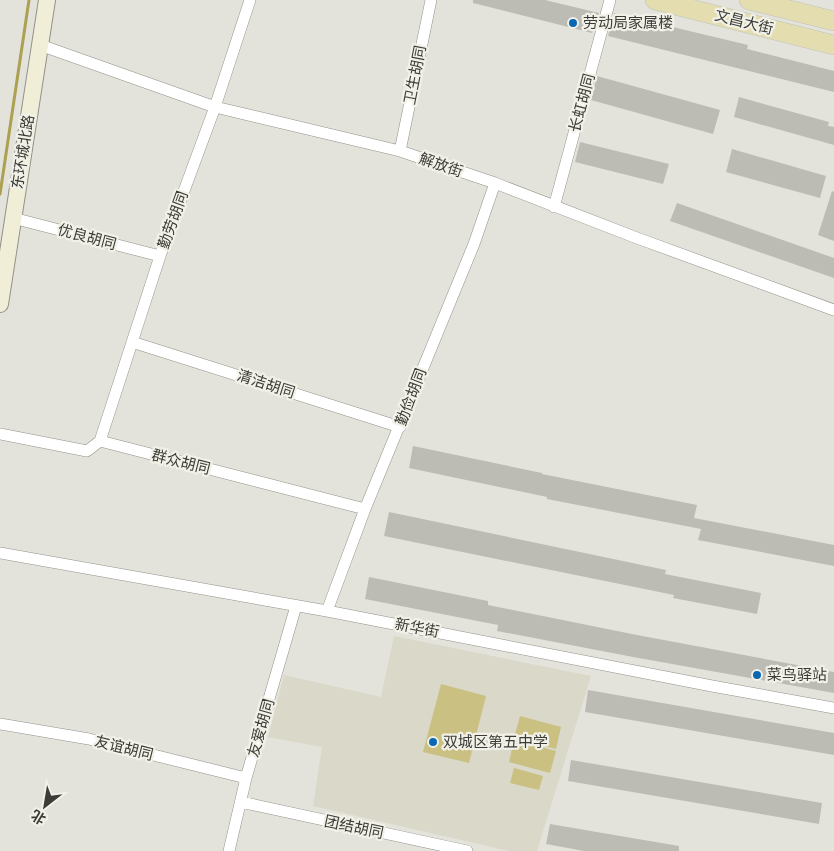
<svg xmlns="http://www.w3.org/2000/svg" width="834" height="851" font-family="Karla,'Noto Sans SC',sans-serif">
<rect width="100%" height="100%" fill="#e4e3db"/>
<path fill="#dad8c9" d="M394,636L591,676L537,851H509L313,806L322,747L268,737L284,675L381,697Z"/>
<path fill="#c9c082" d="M441,684L486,696L469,763L423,752Z
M520,716L561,727L556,749L514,738Z
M514,740L556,751L550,773L509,762Z
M514,768L543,776L539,790L510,783Z"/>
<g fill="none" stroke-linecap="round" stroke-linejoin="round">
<path stroke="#aca051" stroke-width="3" d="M0,194L29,0"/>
</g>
<path fill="#bdbcb4" d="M473,0H545L599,13L592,33L473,3Z
M614,13L748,45L747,49L834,71V92L608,36Z
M597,76L720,110L713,134L591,100Z
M739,97L829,122L828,126L834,127V145L734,117Z
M580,142L669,164L663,184L575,162Z
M732,149L826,176L820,198L726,172Z
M832,191L834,192V241L818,235Z
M677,203L834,258V278L670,221Z
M413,446L542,473V474L697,505L694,518L834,545V566L698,540L701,529L547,499V497L409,468Z
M389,512L666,570L665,574L761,593L757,614L673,598L674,595L384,536Z
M369,577L488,601V605L637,635L834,672V693L633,657L497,631L498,625L365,599Z
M588,690L834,733V755L585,712Z
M571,760L822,803L819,824L568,781Z
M550,824L679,846V851H584L546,844Z"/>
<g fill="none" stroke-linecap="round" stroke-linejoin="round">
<defs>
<path id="street" d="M40,45L215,107L400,151L495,183L637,238L834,310
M400,151L431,0
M554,207L610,0
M13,218L160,256
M132,342L400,427
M0,434L87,451L100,441L365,509
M100,441L160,256L215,107L250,0
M0,553L327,611L712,686L834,708
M327,611L365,509L474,244L495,183
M0,724L89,739L246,778
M241,802L467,851
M229,851L246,778L296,606"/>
<path id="secondary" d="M0,304L47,0"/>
<path id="primary" d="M655,0L834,45
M749,0L834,21"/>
</defs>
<use href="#street" stroke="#92918a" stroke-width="12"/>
<use href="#secondary" stroke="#92918a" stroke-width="18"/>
<use href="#primary" stroke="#c0c0bf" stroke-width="20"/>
<use href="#street" stroke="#fff" stroke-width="11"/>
<use href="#secondary" stroke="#f1eed8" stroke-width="16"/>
<use href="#primary" stroke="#e3ddb0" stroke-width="19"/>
</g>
<g fill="#0967b4" stroke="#f2f1e8" stroke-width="2">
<circle cx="573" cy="23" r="5"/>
<circle cx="757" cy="675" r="5"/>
<circle cx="433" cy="742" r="5"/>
</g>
<g text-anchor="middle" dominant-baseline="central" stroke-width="4.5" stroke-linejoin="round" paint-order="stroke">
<g font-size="15" fill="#3b3b37" stroke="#f2f1e8">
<text transform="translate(744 22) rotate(14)">文昌大街</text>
<text transform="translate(415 75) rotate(-79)">卫生胡同</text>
<text transform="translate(582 103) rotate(-75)">长虹胡同</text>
<text transform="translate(23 152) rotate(-81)">东环城北路</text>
<text transform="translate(441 165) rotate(19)">解放街</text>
<text transform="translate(173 220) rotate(-70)">勤劳胡同</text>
<text transform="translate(87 237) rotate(15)">优良胡同</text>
<text transform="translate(266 384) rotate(18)">清洁胡同</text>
<text transform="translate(411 397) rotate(-69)">勤俭胡同</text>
<text transform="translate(181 462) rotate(14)">群众胡同</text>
<text transform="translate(417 628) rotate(11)">新华街</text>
<text transform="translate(261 728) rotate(-74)">友爱胡同</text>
<text transform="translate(124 748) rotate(14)">友谊胡同</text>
<text transform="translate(354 827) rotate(12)">团结胡同</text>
</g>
<g font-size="15" fill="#3b3b37" stroke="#f2f1e8" text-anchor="start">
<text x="583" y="23">劳动局家属楼</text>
<text x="767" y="675">菜鸟驿站</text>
<text x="443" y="742">双城区第五中学</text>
</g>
</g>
<g transform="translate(45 806) rotate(211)" stroke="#f2f1e8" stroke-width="4" paint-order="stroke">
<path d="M0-4L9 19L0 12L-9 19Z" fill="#3b3b37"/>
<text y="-8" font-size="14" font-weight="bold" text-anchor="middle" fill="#3b3b37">北</text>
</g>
</svg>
